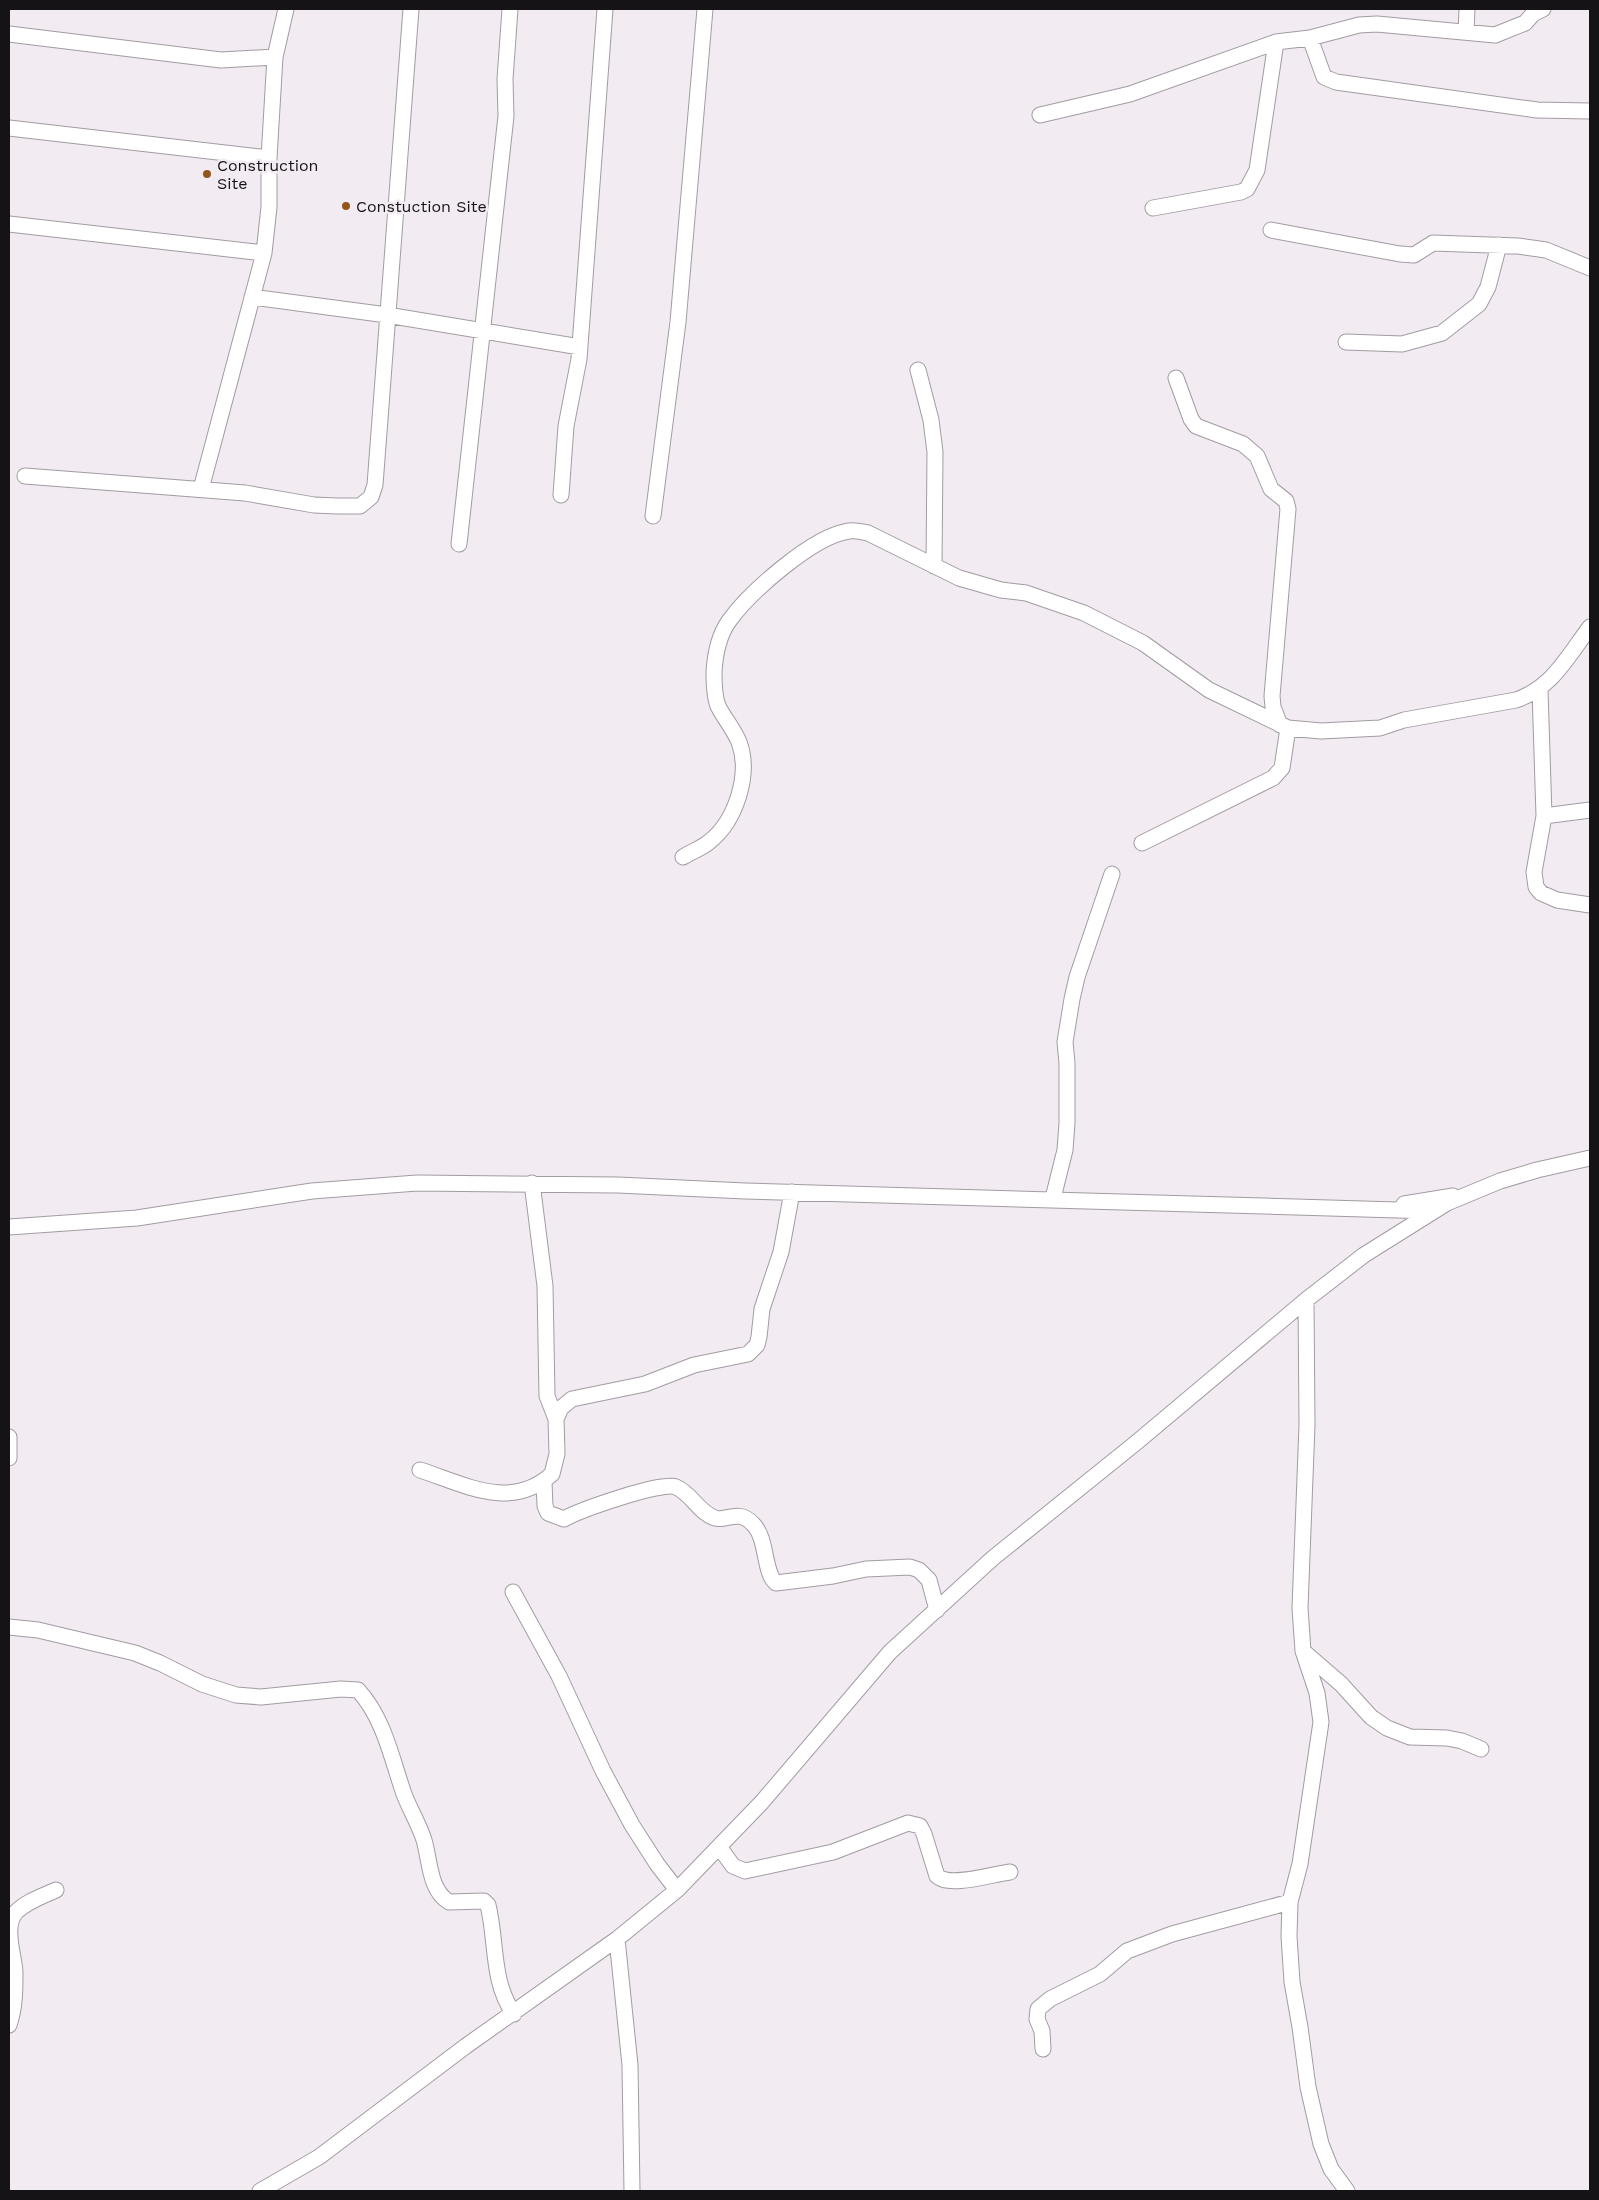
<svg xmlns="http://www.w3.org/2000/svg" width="1599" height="2200" font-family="'Work Sans',sans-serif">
<rect width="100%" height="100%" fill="#f2ebf2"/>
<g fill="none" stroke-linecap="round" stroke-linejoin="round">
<defs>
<path id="minor" d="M1466,32L1467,9
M9,34L221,60L275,57
M1310,38L1324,77L1336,82L1537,110L1590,111
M1040,115L1130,94L1276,42L1310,38L1359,25L1377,24L1495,35L1525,23L1533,14L1543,9
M9,128L269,158
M1153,208L1241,192L1247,189L1257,170L1276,42
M9,224L264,253
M1271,230L1400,254L1414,255L1433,243L1518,246L1546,250L1590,268
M252,297L387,315L580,347
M1346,342L1402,344L1442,333L1479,304L1488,287L1499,245
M918,370L931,420L935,452L934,566
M1176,378L1191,419L1196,426L1243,444L1257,456L1271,489L1286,501L1288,509L1272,696L1273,707L1280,725
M25,476L245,493L314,505L337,506H360L371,497L375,485L411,9
M201,489L264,253L269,207V158L275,57L286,9
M561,495L566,426L579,359L605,9
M653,516L678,322L705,9
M459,544L506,116L505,79L510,9
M1540,690L1544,816L1534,872L1536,887L1541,893L1557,900L1590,905
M1544,816L1590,810
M1142,843L1273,778L1282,768L1288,728
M683,857C691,852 702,848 709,842C736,821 751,774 739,742C733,728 724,718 718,706C714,696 714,682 714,672C715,655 719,635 729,621C750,592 813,536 849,531C856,530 862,532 868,533L959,578L1001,590L1026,593L1084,613L1143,643L1209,690L1288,728L1321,731L1380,728L1404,720L1516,700C1552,688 1568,656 1590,627
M1053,1198L1065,1150L1067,1123V1063L1065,1042L1072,999L1077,977L1112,874
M1404,1204L1453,1196
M9,1227L137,1218L312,1191L417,1183L618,1185L745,1191L1431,1211
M1306,1300L1307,1425L1300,1608L1303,1651L1317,1693L1321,1722L1300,1864L1290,1902L1289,1936L1292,1982L1300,2027L1308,2087L1321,2144L1331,2169L1347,2191
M556,1419L561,1408L572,1399L645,1384L694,1365L748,1354L757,1345L759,1337L762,1309L781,1252L792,1192
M9,1437V1458
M420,1470C466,1485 511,1511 552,1474L557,1454L556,1419L547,1396L545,1286L532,1183
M544,1482L545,1506L548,1513L564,1519C580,1510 662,1481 676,1487C692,1494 699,1513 715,1518C726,1522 738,1508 753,1524C768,1539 763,1572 776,1583L833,1576L866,1569L910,1567L919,1570L929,1580L937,1610
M513,1592L559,1676L603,1771L632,1825L657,1864L677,1890
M9,1627L38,1630L135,1653L160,1663L202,1684L236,1695L261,1697L341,1689L358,1690C384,1718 392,1760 404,1794C410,1810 419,1824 424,1840C430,1860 429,1890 449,1902L484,1901L488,1905C497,1941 491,1982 514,2014
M1304,1652L1341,1684L1371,1717L1387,1728L1410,1737L1447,1738L1462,1741L1481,1749
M720,1848L733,1866L745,1871L833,1852L908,1823L920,1826L924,1834L937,1876C950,1888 992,1874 1010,1872
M617,1939L630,2065L632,2191
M9,2025C15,2008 15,1990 15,1972C14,1954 3,1927 16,1912C27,1901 43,1896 56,1890
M1043,2049L1042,2031L1037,2019L1038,2009L1050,1999L1100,1974L1127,1951L1172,1934L1290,1902
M260,2191L319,2157L466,2046L617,1939L677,1890L762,1802L890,1652L993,1558L1137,1442L1306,1300L1364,1255L1447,1203L1500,1181L1537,1170L1590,1158"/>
</defs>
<use href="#minor" stroke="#a29ca2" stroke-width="17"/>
<use href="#minor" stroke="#fff" stroke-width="15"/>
</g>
<g fill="#93551a" stroke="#f2ebf2" stroke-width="2">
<circle cx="207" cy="174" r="5"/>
<circle cx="346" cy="206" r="5"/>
</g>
<g text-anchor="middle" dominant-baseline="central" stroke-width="5" stroke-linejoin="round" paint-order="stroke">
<g font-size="16" fill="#161316" stroke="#f2ebf2" text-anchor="start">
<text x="217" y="165">Construction<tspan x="217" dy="18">Site</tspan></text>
<text x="356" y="206">Constuction Site</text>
</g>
</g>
<rect width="1599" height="2200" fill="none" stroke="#161316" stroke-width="20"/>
</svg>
